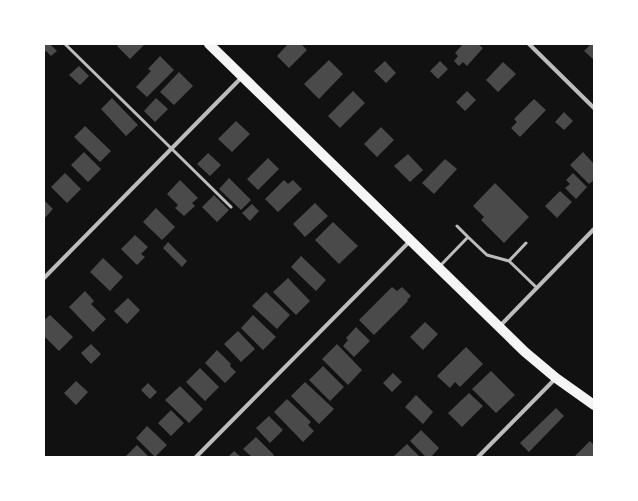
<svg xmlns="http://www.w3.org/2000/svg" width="638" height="501" font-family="'Open Sans',sans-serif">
<rect width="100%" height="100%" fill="#111"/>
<path fill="#4a4a4a" d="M44,44H50L57,51L51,56L46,51L44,53Z
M119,44H145L130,59L117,46Z
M288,44H301L307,50L289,68L277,56Z
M463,44H478L483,48L467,66L463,62L459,66L454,61L458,56L455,53Z
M591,44H594V60L584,51Z
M160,56L174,70L147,97L136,87L151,71L148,69Z
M329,60L343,74L319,99L304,84Z
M385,61L396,73L386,83L374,71Z
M440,61L448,69L438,79L430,71Z
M503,62L516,74L498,92L486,80Z
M79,66L89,76L80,85L69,75Z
M179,72L193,86L174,105L160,92Z
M353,91L365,103L340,128L328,116Z
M467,91L476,100L465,111L456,102Z
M112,98L138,125L126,136L101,109Z
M156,98L168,109L155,122L144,111Z
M534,99L546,110L520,137L511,128L517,122L514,119Z
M564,112L573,121L564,130L555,122Z
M236,121L250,134L232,152L218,139Z
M85,126L111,151L100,162L74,137Z
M381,127L394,140L377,157L364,144Z
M84,152L101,169L88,182L71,165Z
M583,152L594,164V180L589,184L570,165Z
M208,153L221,165L210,176L197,164Z
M408,154L423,170L410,182L394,166Z
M268,158L279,169L258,190L247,179Z
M445,159L457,169L434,194L422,183Z
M65,173L81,189L67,203L51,187Z
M573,173L587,187L576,199L565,188L570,184L566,180Z
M229,178L251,200L241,210L219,189Z
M180,180L198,198L192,203L195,206L184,216L175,208L178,205L167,194Z
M284,180L288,184L293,180L302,189L278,212L265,199Z
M495,183L529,217L504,243L481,220L484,217L473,206Z
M560,191L572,202L557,218L545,206Z
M214,195L229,210L217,222L202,207Z
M44,200L53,209L44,219Z
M315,203L328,216L305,237L293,224Z
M252,204L259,211L250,221L242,213Z
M156,208L175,227L162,240L143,222Z
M333,222L358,246L339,264L315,240Z
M135,235L148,247L141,254L145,257L137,265L121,249Z
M168,242L187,261L182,267L163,248Z
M301,256L326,280L316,291L291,267Z
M103,258L123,277L110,291L90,272Z
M288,278L310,301L296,315L273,292Z
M392,287L397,291L402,287L411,296L407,300L408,301L374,335L359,320Z
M85,291L94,301L91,304L106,319L93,332L69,307Z
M266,292L290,315L277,329L252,306Z
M128,298L140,310L127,324L114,311Z
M50,315L73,337L59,351L44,336V320Z
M253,315L276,337L263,350L241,328Z
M425,322L438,334L423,350L410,337Z
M356,327L370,341L354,357L343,346L348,340L346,338Z
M238,331L255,349L241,362L224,344Z
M91,344L101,354L91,364L81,353Z
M337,344L362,370L348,385L322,359Z
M466,347L483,364L460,387L455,382L450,388L437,376Z
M217,350L231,364L230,366L236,372L225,383L205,363Z
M323,366L344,387L330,401L309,380Z
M200,368L219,387L205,401L186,382Z
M491,371L515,395L496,413L472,389Z
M393,373L402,382L392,392L383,383Z
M76,381L88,392L76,405L64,393Z
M305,382L334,409L319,424L291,396Z
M148,383L157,392L150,399L141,390Z
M180,386L203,409L189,423L165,400Z
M469,393L483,406L462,427L448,413Z
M416,395L433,412L423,424L405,407Z
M287,399L311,422L308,425L314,431L303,442L274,412Z
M556,408L564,416L529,452L520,443Z
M171,410L184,423L171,436L158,423Z
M269,416L283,430L270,443L256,428Z
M147,426L167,445L155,457L136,438Z
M421,430L439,448L431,457H426L410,441Z
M256,437L274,455L272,457H252L243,449Z
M590,441L594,445V457H574Z
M407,444L420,457H393Z
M137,445L149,457H125Z
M234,451L241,457H228Z"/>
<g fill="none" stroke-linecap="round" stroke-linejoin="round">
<path stroke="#bcbcbc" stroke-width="3" d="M65,44L231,207
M457,226L468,237
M509,261L526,243
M440,266L468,237L487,255L509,261L537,288"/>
<path stroke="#bcbcbc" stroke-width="4" d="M529,44L594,108
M44,278L242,77
M499,327L594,229
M196,457L410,241
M478,457L556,378"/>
<path stroke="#f5f5f5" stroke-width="10" d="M209,44L525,352L556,378L594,405"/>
</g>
<rect width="638" height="501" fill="none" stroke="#ffffff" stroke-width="90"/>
</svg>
